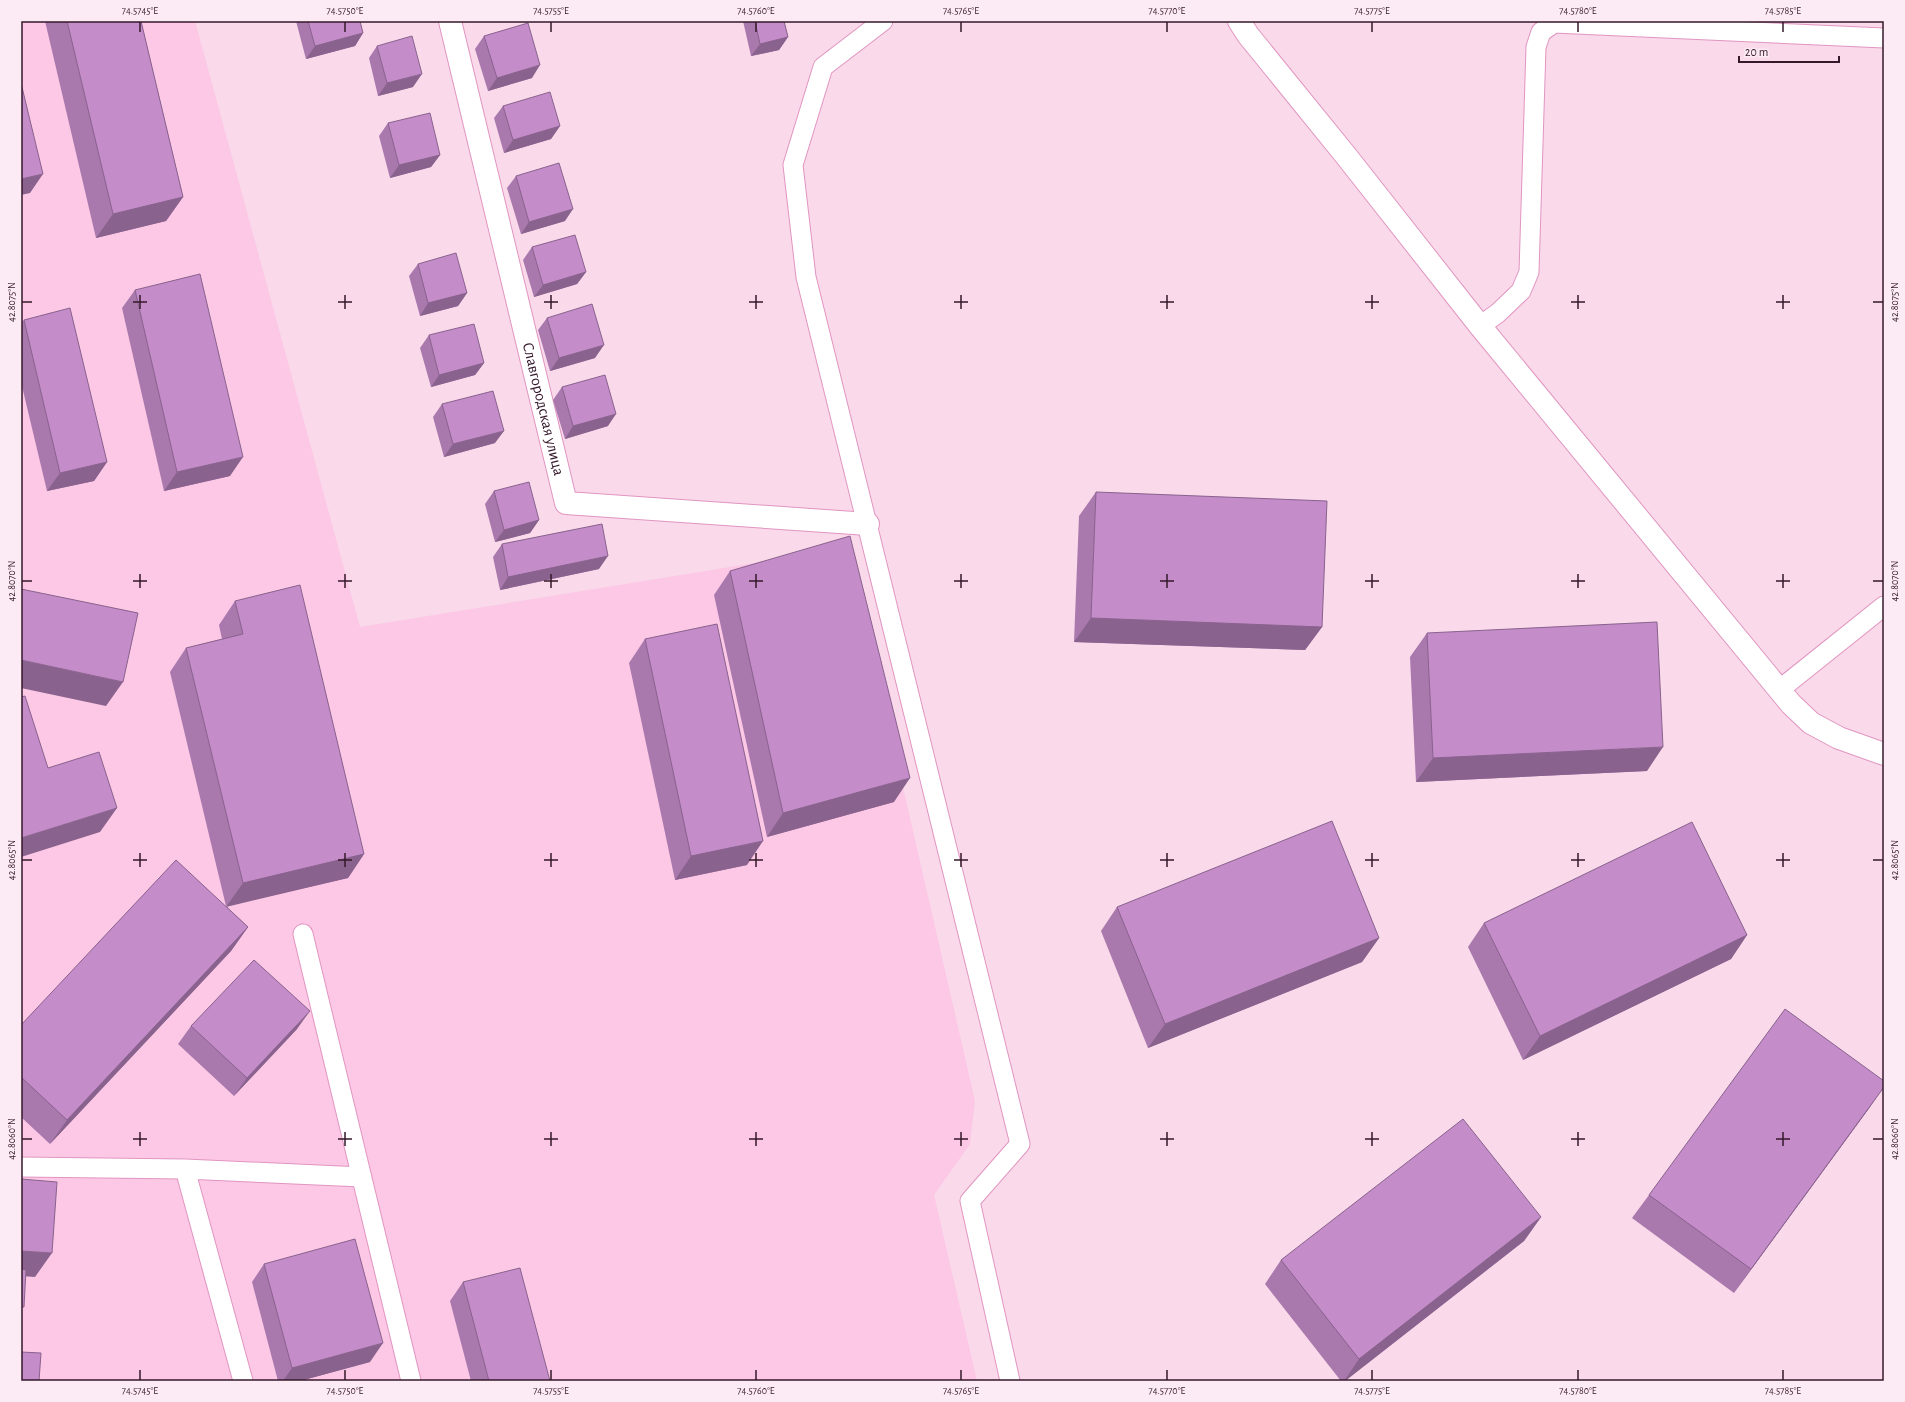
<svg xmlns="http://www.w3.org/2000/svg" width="1905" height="1402" font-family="'Alegreya Sans',sans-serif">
<rect width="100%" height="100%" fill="#f9d9ea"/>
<path fill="#fcc8e5" d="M21,21H195L360,627L848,548L975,1101L970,1144L934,1195L977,1381H21Z"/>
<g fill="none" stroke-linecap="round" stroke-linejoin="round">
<defs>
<path id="service" d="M883,21L823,67L793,165L806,277L1020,1144L970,1201L1010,1381
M1480,326L1498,313L1521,291L1529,272L1536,47L1541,32L1554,23L1884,38
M1779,690L1884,606
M303,934L411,1381
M21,1167L185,1169L362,1177
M185,1169L243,1381"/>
<g id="minor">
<path id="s1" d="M450,21L566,503L868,524"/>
<path d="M1239,21L1248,35L1347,157L1480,326L1791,704L1811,723L1839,738L1884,754"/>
</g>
</defs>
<use href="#service" stroke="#e195c1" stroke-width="21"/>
<use href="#minor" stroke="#e195c1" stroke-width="24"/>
<use href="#service" stroke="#fff" stroke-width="19"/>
<use href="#minor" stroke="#fff" stroke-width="22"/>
</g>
<path fill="#a978ad" d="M45,21H141L183,197L166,221L96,238Z
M296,21H360L363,33L355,46L306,59Z
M743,21H784L788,37L779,50L751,56Z
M484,36L532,78L488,91L475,49Z
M377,46L413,87L378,96L369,58Z
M503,106L560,126L551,139L504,153L494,118Z
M388,123L440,155L431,167L390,178L379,136Z
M516,176L565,221L521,234L507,188Z
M532,247L586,272L577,284L534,297L523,260Z
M418,264L467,293L458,306L420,316L409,276Z
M135,290L230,476L164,491L122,308Z
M547,318L595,358L550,371L538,330Z
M24,320L107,462L94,481L47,491L21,382V323Z
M429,335L484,363L475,375L431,387L420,348Z
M562,387L608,426L565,439L553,400Z
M442,404L495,443L444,457L433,417Z
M494,491L539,520L530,533L495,542L485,504Z
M1096,492L1322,627L1305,650L1074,642L1079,516Z
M502,544L599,569L500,590L493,557Z
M730,571L894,802L767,837L714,595Z
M235,601L364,854L348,878L226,906L248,927L231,951L50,1144L21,1117V1025L226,906L170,672L186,648L222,639L219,625Z
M1427,633L1647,771L1416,782L1410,657Z
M645,639L747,865L675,880L629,663Z
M1117,907L1379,938L1362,962L1148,1048L1101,931Z
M1484,923L1747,935L1731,959L1523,1060L1468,947Z
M191,1026L297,1029L234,1096L178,1044Z
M1870,1107L1734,1293L1632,1218L1649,1195Z
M1541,1217L1524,1241L1345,1381H1341L1265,1284L1281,1260Z
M264,1264L370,1362L300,1381H278L252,1282Z
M463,1282L550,1381H471L450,1301Z"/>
<path fill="#89628d" d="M363,33L355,46L306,59L315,46Z
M788,37L779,50L751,56L760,44Z
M540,65L532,78L488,91L497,78Z
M422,74L413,87L378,96L387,83Z
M560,126L551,139L504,153L513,140Z
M440,155L431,167L390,178L399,165Z
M43,174L30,193L21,195V179Z
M183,197L166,221L96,238L113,214Z
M573,209L565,221L521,234L529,222Z
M586,272L577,284L534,297L543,285Z
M467,293L458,306L420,316L428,303Z
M604,345L595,358L550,371L559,358Z
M484,363L475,375L431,387L439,375Z
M616,414L608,426L565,439L573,426Z
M504,431L495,443L444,457L453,444Z
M243,457L230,476L164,491L177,472Z
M107,462L94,481L47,491L60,473Z
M539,520L530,533L495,542L504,530Z
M608,556L599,569L500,590L508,577Z
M1091,618L1322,627L1305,650L1074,642Z
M21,660L123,682L106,706L21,688Z
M1663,747L1647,771L1416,782L1433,758Z
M910,778L894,802L767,837L783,813Z
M117,808L100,832L21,857V838Z
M763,841L747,865L675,880L691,856Z
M364,854L348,878L226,907L243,883Z
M248,927L231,951L50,1144L67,1120Z
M1747,935L1731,959L1523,1060L1540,1036Z
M1379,938L1362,962L1148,1048L1165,1024Z
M310,1011L297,1029L234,1096L247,1078Z
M1884,1087L1870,1107L1734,1293L1751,1269Z
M1541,1217L1524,1241L1345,1381H1344L1359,1359Z
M21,1251L52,1253L35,1277L21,1276Z
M383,1343L370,1362L300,1381H283L292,1368Z"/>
<path fill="#c48cc9" stroke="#89628d" d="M67,21H141L183,197L113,214Z
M308,21H360L363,33L315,46Z
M755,21H784L788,37L760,44Z
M528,23L540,65L497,78L484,36Z
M412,36L422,74L387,83L377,46Z
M21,83L43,174L21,179Z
M550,92L560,126L513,140L503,106Z
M430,113L440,155L399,165L388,123Z
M559,163L573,209L529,222L516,176Z
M575,235L586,272L543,285L532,247Z
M456,253L467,293L428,303L418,264Z
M200,274L243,457L177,472L135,290Z
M592,304L604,345L559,358L547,318Z
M70,308L107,462L60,473L24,320Z
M474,324L484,363L439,375L429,335Z
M605,375L616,414L573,426L562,387Z
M493,391L504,431L453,444L442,404Z
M529,482L539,520L504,530L494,491Z
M1096,492L1327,501L1322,627L1091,618Z
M602,524L608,556L508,577L502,544Z
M850,536L910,778L783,813L730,571Z
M300,585L364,854L243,883L186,648L243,634L235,601Z
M21,589L138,613L123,682L21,660Z
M1657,622L1663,747L1433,758L1427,633Z
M717,624L763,841L691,856L645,639Z
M25,696L48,768L99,752L117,808L21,838V697Z
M1332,821L1379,938L1165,1024L1117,907Z
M1692,822L1747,935L1540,1036L1484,923Z
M176,860L248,927L67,1120L21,1077V1025Z
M254,960L310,1011L247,1078L191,1026Z
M1785,1009L1884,1081V1087L1751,1269L1649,1195Z
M1463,1119L1541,1217L1359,1359L1281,1260Z
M21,1179L57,1182L52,1253L21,1251Z
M355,1239L383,1343L292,1368L264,1264Z
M520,1268L550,1381H489L463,1282Z
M21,1269L26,1270L24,1307H21Z
M21,1352L41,1353L39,1381H21Z"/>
<path fill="none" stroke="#35182a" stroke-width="1.5" d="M140,22V32M345,22V32M551,22V32M756,22V32M961,22V32M1167,22V32M1372,22V32M1578,22V32M1783,22V32M140,295V309M345,295V309M551,295V309M756,295V309M961,295V309M1167,295V309M1372,295V309M1578,295V309M1783,295V309M22,302H32M133,302H147M338,302H352M544,302H558M749,302H763M954,302H968M1160,302H1174M1365,302H1379M1571,302H1585M1776,302H1790M1873,302H1883M140,574V588M345,574V588M551,574V588M756,574V588M961,574V588M1167,574V588M1372,574V588M1578,574V588M1783,574V588M22,581H32M133,581H147M338,581H352M544,581H558M749,581H763M954,581H968M1160,581H1174M1365,581H1379M1571,581H1585M1776,581H1790M1873,581H1883M140,853V867M345,853V867M551,853V867M756,853V867M961,853V867M1167,853V867M1372,853V867M1578,853V867M1783,853V867M22,860H32M133,860H147M338,860H352M544,860H558M749,860H763M954,860H968M1160,860H1174M1365,860H1379M1571,860H1585M1776,860H1790M1873,860H1883M140,1132V1146M345,1132V1146M551,1132V1146M756,1132V1146M961,1132V1146M1167,1132V1146M1372,1132V1146M1578,1132V1146M1783,1132V1146M22,1139H32M133,1139H147M338,1139H352M544,1139H558M749,1139H763M954,1139H968M1160,1139H1174M1365,1139H1379M1571,1139H1585M1776,1139H1790M1873,1139H1883M140,1370V1380M345,1370V1380M551,1370V1380M756,1370V1380M961,1370V1380M1167,1370V1380M1372,1370V1380M1578,1370V1380M1783,1370V1380"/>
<g text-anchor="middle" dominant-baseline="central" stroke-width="3" stroke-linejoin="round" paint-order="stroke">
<g font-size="16" fill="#35182a" stroke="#fcebf4">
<text stroke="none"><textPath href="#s1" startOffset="399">Славгородская улица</textPath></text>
</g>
</g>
<rect width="1905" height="1402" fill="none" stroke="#fcebf4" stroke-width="44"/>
<path d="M1739 56v6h100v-6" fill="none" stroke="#35182a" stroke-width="2"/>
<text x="1745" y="56" font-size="12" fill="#35182a" stroke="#fcebf4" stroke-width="3" paint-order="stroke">20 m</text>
<rect x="22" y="22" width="1861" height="1358" fill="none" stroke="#35182a" stroke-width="1.5"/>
<g font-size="10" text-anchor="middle" fill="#35182a">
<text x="140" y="14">74.5745°E</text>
<text x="345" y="14">74.5750°E</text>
<text x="551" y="14">74.5755°E</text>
<text x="756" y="14">74.5760°E</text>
<text x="961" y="14">74.5765°E</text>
<text x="1167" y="14">74.5770°E</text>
<text x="1372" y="14">74.5775°E</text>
<text x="1578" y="14">74.5780°E</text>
<text x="1783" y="14">74.5785°E</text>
<text transform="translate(11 302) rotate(-90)" y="4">42.8075°N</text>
<text transform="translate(1894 302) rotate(-90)" y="4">42.8075°N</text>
<text transform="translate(11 581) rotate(-90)" y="4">42.8070°N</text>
<text transform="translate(1894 581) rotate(-90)" y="4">42.8070°N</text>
<text transform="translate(11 860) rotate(-90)" y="4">42.8065°N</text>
<text transform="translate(1894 860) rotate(-90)" y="4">42.8065°N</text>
<text transform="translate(11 1139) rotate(-90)" y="4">42.8060°N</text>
<text transform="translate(1894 1139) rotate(-90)" y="4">42.8060°N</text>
<text x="140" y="1394">74.5745°E</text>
<text x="345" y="1394">74.5750°E</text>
<text x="551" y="1394">74.5755°E</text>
<text x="756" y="1394">74.5760°E</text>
<text x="961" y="1394">74.5765°E</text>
<text x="1167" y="1394">74.5770°E</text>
<text x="1372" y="1394">74.5775°E</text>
<text x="1578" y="1394">74.5780°E</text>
<text x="1783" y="1394">74.5785°E</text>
</g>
</svg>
